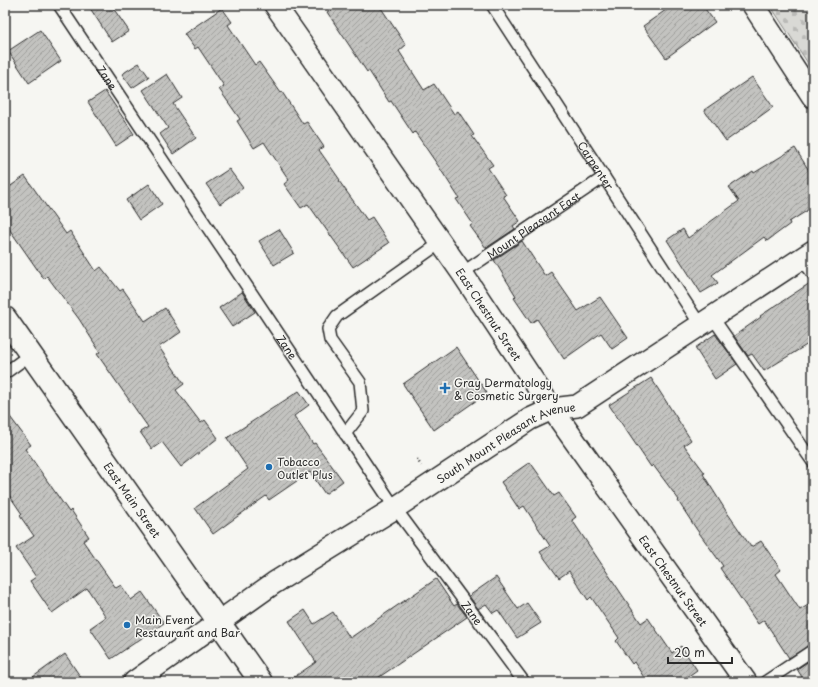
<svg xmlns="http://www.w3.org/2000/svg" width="818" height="687" font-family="'Playpen Sans',sans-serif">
<defs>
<pattern id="cemetery-stones" width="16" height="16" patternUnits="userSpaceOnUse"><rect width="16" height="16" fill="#d9d9d5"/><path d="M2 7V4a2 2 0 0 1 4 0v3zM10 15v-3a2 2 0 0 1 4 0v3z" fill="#babab7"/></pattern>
<pattern id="building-hatch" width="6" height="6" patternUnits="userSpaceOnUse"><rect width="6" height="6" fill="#c3c3c0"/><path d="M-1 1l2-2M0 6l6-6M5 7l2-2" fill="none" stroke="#9f9f9c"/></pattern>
</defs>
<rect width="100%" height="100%" fill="#f6f6f2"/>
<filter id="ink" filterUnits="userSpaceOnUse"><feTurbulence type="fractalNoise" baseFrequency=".025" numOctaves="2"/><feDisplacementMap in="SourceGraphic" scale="8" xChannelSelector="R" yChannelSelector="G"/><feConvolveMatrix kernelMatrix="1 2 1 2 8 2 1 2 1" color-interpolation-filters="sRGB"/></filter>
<g filter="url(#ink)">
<path fill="url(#cemetery-stones)" stroke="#828280" d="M770,5H813V71Z"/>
<path fill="url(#building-hatch)" stroke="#2b2b2b" d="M88,5H111L129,31L112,42Z
M338,5H379L406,45L399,51L424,90L434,84L454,114L458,111L474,135L472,136L493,165L488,168L506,195L503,196L520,221L513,226L515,229L486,248L470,226L473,224L456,199L459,198L439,167L415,132L413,134L391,101L389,102L369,71L367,72L327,12Z
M673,5H702L715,22L666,58L643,26Z
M222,8L232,22L228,25L255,65L259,62L281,93L282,92L303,124L307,122L324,147L319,150L340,180L339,181L367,220L372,217L389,243L353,267L308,204L301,208L284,184L289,180L264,142L254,148L237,121L240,119L219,89L224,86L198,47L195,49L184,34Z
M40,30L61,61L29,83L8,51Z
M139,63L149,77L132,88L122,74Z
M167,74L182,98L173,104L196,138L173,154L160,134L168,128L143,90Z
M752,77L773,107L726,141L704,110Z
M105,91L134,134L116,146L88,102Z
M795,148L813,177V207L789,222L790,224L767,241L764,237L712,275L718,283L701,293L667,240L683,229L688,238L739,201L729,187L753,171L754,173Z
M229,169L243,188L220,204L206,184Z
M25,176L66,234L70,231L96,271L101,267L120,291L123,289L145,321L165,308L181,332L159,347L184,384L176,390L201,423L205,420L218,438L181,467L162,442L152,449L140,432L148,427L97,354L100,352L79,319L47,276L44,279L5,223V190Z
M149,184L162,204L139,220L126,200Z
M279,229L294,253L274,265L259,241Z
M522,241L545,276L551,272L578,311L600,297L628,338L612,349L601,333L564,359L537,319L531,323L514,298L516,296L494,260Z
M813,281V341L764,371L752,354L748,356L734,336L761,317L760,316Z
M242,292L255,312L232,327L219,308Z
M715,334L737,364L715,379L695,348Z
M456,347L487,393L434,430L403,384Z
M651,378L691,440L684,445L705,473L703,474L726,511L751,547L761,541L781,570L776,574L800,610L813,602V643L789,658L764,620L758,624L720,568L723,566L697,530L678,501L679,500L653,465L651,467L609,405Z
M299,391L309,405L294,416L313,444L315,443L343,481L325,494L310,472L269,500L266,496L213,534L195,508L248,469L227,438Z
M5,410L31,445L25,449L69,512L71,510L89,537L83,541L116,588L121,585L131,600L142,592L164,623L111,659L90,628L106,617L87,588L52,613L30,581L36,577L16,548L34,536L20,516L22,514L5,489Z
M530,462L554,496L559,493L576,517L572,520L641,623L648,618L672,653L681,646L697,670L680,682H647L634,662L632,664L616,641L619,638L591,597L588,600L569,571L559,578L540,552L550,546L524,506L519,509L501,482Z
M496,577L518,609L527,603L541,623L517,638L498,610L493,613L486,604L478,609L469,596Z
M436,579L454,606L457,604L467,617L372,682H287L316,662L289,621L305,610L314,624L333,612L350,638Z
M65,654L84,682H26Z
M813,658V682H805L797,669Z"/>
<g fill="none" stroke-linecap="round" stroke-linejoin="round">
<defs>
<g id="service">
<path id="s1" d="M59,5L395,508L524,682"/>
<path id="s2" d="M492,5L701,326"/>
<path d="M802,259L813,274"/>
<path id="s3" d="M462,273L604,177"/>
<path d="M713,318L813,462"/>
<path d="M5,373L31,354"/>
<path d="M345,434L363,411L360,382L330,340L328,329L337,316L440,243"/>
<path d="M765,682L813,650"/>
</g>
<g id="minor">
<path id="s4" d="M275,5L462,273L552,409L746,682"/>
<path d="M753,5L813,97"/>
<path id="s5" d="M134,682L274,583L395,508L530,419L552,409L577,406L813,251"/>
</g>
<g id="primary">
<path id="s6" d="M5,318L261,682"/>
</g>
</defs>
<use href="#service" stroke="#2b2b2b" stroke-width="14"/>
<use href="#minor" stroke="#2b2b2b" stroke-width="24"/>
<use href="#primary" stroke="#2b2b2b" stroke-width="25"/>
<path stroke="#2b2b2b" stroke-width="2.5" stroke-dasharray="1 3" stroke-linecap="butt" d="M417,459L421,466"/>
<use href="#service" stroke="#f6f6f2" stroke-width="11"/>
<use href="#minor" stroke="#f6f6f2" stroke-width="21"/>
<use href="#primary" stroke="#f6f6f2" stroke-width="22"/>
</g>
</g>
<g fill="#1f6fb2" stroke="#f6f6f2" stroke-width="1.5">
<path d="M443 382h4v4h4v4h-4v4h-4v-4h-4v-4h4z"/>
<circle cx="269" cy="467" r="4"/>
<circle cx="127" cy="625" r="4"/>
</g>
<g text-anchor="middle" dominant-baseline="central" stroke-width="3" stroke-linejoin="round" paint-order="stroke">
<g font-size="11" fill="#2b2b2b" stroke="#f6f6f2">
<text stroke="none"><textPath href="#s1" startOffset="87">Zane</textPath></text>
<text stroke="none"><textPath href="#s2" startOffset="191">Carpenter</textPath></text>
<text stroke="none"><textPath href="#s3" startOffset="86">Mount Pleasant East</textPath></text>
<text stroke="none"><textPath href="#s4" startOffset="376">East Chestnut Street</textPath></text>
<text stroke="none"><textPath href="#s1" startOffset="411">Zane</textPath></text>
<text stroke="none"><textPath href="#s5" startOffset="444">South Mount Pleasant Avenue</textPath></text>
<text stroke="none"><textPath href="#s6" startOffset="222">East Main Street</textPath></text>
<text stroke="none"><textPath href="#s4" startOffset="700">East Chestnut Street</textPath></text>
<text stroke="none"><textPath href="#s1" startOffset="735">Zane</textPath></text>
</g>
<g font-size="11" fill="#2b2b2b" stroke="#f6f6f2" text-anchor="start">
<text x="454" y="382">Gray Dermatology<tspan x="454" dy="13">&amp; Cosmetic Surgery</tspan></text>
<text x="277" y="461">Tobacco<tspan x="277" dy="13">Outlet Plus</tspan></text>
<text x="135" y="619">Main Event<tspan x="135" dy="13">Restaurant and Bar</tspan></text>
</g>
</g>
<rect width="818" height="687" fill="none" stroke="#f6f6f2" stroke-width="20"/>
<rect x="10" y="10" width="798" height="667" fill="none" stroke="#2b2b2b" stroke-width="1.5" filter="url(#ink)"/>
<path d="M668 657v6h64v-6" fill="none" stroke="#2b2b2b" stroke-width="2"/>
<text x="674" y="657" font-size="12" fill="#2b2b2b" stroke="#f6f6f2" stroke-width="3" paint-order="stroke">20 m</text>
</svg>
